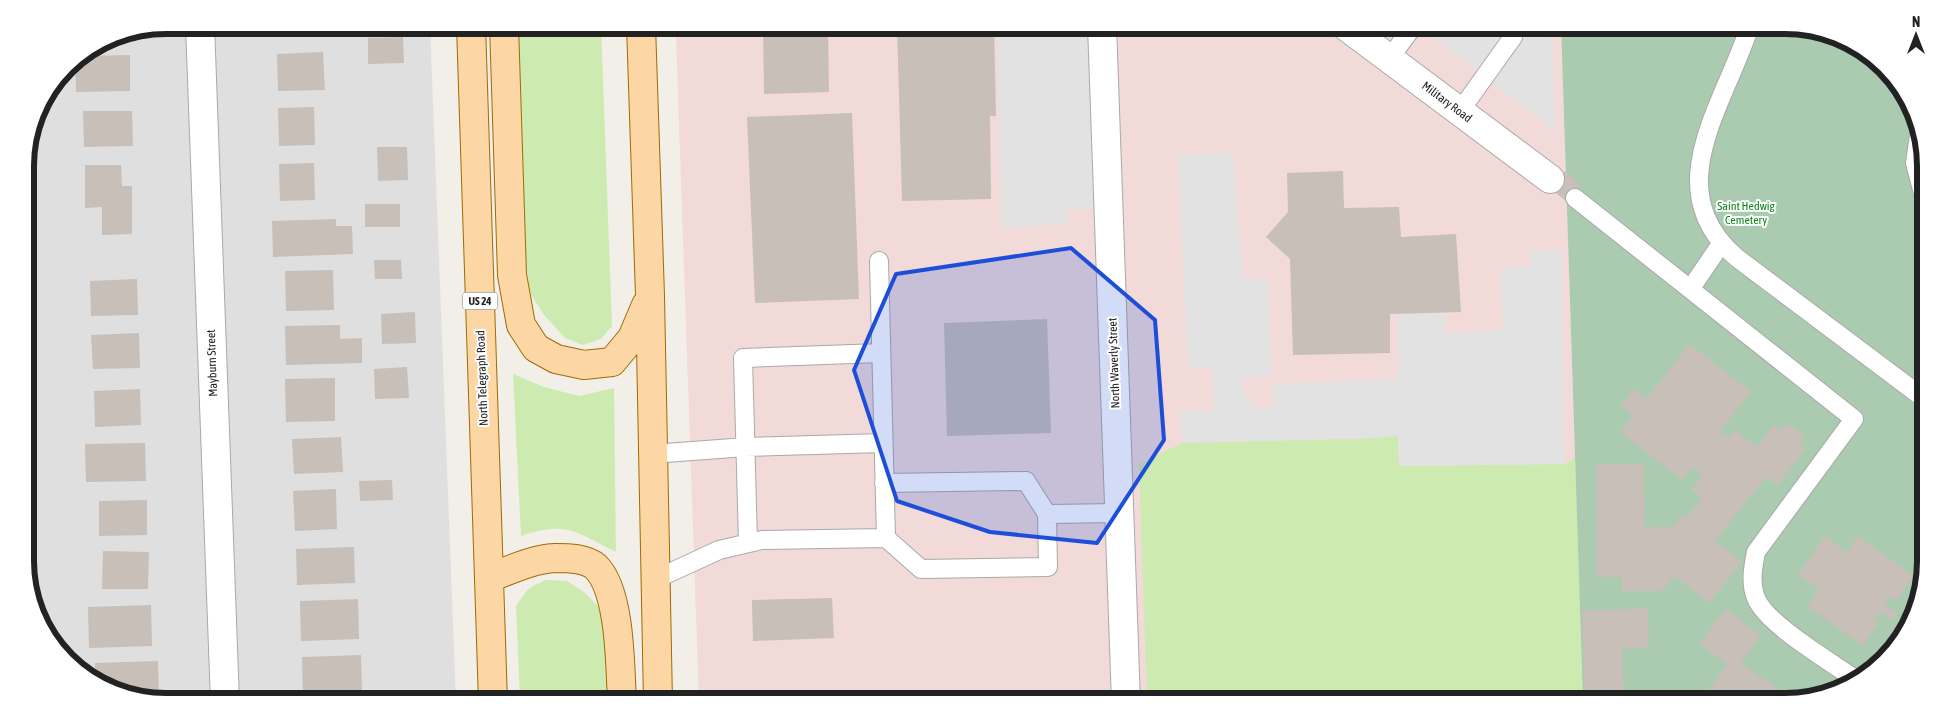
<svg xmlns="http://www.w3.org/2000/svg" width="1951" height="727" font-family="'Asap Condensed',sans-serif">
<rect width="100%" height="100%" fill="#f2efe9"/>
<path fill="#e0dfdf" d="M166,25H430L456,702H166L121,695L60,654L28,589L25,156L39,104L73,60L112,36Z"/>
<path fill="#f2dad9" d="M678,25H1561L1583,702H699L676,37Z"/>
<path fill="#cdebb0" d="M515,25H601L612,326L601,339L583,345L565,338L544,315L530,293L524,247Z
M513,374L544,387L579,396L614,388L616,552C577,533 566,520 521,536Z
M1398,435L1399,466L1565,464L1575,457L1583,702H1147L1139,464L1182,443L1379,438Z
M545,580L567,581L584,592L599,607L607,621L612,702H520L516,606L528,589Z"/>
<path fill="#aacbaf" d="M1561,25H1785L1830,32L1891,73L1925,147L1926,561L1919,606L1871,673L1794,702H1583Z"/>
<path fill="#e2e2e2" d="M997,25H1087L1094,209L1067,210L1068,224L1001,228Z
M1417,25H1551L1555,131Z
M1233,153L1243,279H1268L1272,375L1245,378L1242,382V387L1253,407L1259,410L1272,406L1273,384L1396,379L1399,371L1398,314L1445,312L1446,330L1450,333L1503,330L1501,268L1531,267L1530,250H1561L1565,464L1399,466L1398,435L1379,438L1182,443L1180,411L1211,410L1214,405L1213,370L1209,368H1188L1178,154Z"/>
<path fill="#c7bfb8" d="M278,25H323V34L278,35Z
M763,25H828L829,92L764,94Z
M897,25H994L996,116H990L991,199L902,201Z
M129,32V40L104,41L112,36Z
M403,37L404,63L368,64V38Z
M323,52L325,90L278,91L277,54Z
M130,55V91L76,92L75,59L79,56Z
M314,107L315,145L279,146L278,108Z
M83,111H132L133,146L84,147Z
M852,113L859,299L755,303L747,117Z
M377,147H407L408,180L378,181Z
M314,163L315,200L280,201L279,164Z
M85,165H121L122,186H132V234L102,235V207L85,208Z
M1343,171L1344,208L1399,207L1401,237L1456,234L1461,312L1390,314V353L1293,355L1290,259L1266,237L1288,212L1287,173Z
M1565,171L1581,185L1567,202L1550,188Z
M365,204H400V227H365Z
M336,219V226H352L353,254L273,257L272,221Z
M374,260H401L402,279H375Z
M333,270L334,310L286,311L285,271Z
M137,279L138,315L91,316L90,281Z
M415,312L416,343L382,344L381,314Z
M1047,319L1051,433L947,436L944,323Z
M340,325V339L362,338V363L286,365L285,326Z
M139,333L140,368L93,369L91,335Z
M1690,344L1751,392L1720,431L1729,437L1735,430L1757,447L1774,425L1781,430L1787,423L1805,437L1799,444L1806,449L1777,485L1766,477L1715,541L1742,562L1709,603L1674,576L1662,591H1622V577H1596V464H1644L1645,527H1673L1683,514L1687,517L1702,498L1691,490L1703,475L1693,467L1682,480L1620,432L1633,416L1620,406L1634,389L1646,399Z
M407,367L409,398L375,399L374,369Z
M335,378V421L286,422L285,379Z
M140,389L141,425L95,427L94,391Z
M341,437L343,472L294,474L292,439Z
M145,443L146,481L86,482L85,444Z
M392,480L393,500L360,501L359,481Z
M336,489L337,529L295,531L293,491Z
M147,500V535L99,536V501Z
M1825,536L1846,552L1858,536L1914,576L1896,601L1891,597L1885,604L1898,613L1892,621L1880,612L1874,620L1879,623L1863,646L1807,606L1819,590L1798,575Z
M354,547L355,583L297,585L296,549Z
M103,551L149,552L148,589H102Z
M832,598L834,638L753,641L752,600Z
M358,599L359,639L301,641L300,601Z
M151,605L152,646L89,648L88,607Z
M1648,608L1649,648L1622,649L1624,702H1585L1582,611Z
M1725,609L1761,635L1741,663L1789,697L1786,702H1700L1727,664L1699,644Z
M361,655L362,695L303,697L302,657Z
M158,661L159,701L121,695L95,678V663Z"/>
<g fill="none" stroke-linecap="round" stroke-linejoin="round">
<defs>
<path id="service" d="M1750,25C1726,103 1656,189 1737,258L1926,400
M1389,59L1414,25
M1460,111L1513,37V25
M1919,135L1915,163L1925,201
M1575,198L1854,419L1756,552C1753,567 1750,583 1756,598C1766,624 1831,662 1855,679
M1691,288L1721,244
M652,454L746,447L883,443
M884,483L1026,481L1047,514
M886,538L921,569L1048,567L1047,514L1119,513
M748,543L743,358L881,353
M654,580L719,550L762,540L886,538L879,261"/>
<path id="minor" d="M200,25L225,702
M1102,25L1126,702
M1344,25L1550,179"/>
<path id="primary" d="M471,25L493,702
M504,25L512,275L521,325L536,348L556,359L584,365L612,362L632,338L646,305
M641,25L650,296L658,702
M489,578C510,570 533,559 555,558C568,558 586,558 596,567C621,592 620,668 622,702"/>
</defs>
<use href="#service" stroke="#a9a9a9" stroke-width="20"/>
<use href="#minor" stroke="#a9a9a9" stroke-width="30"/>
<use href="#primary" stroke="#a06b00" stroke-width="30"/>
<use href="#service" stroke="#fff" stroke-width="18"/>
<use href="#minor" stroke="#fff" stroke-width="28"/>
<use href="#primary" stroke="#fcd6a4" stroke-width="28"/>
</g>
<path fill="#1d4ed8" fill-opacity="0.2" stroke="#1d4ed8" stroke-width="4" stroke-linejoin="round" d="M1071,248L1155,320L1164,440L1097,543L990,532L897,501L854,370L896,274Z"/>
<g text-anchor="middle" dominant-baseline="central" stroke-width="4" stroke-linejoin="round" paint-order="stroke">
<rect fill="#fff" stroke="#646464" stroke-width="1" x="462.5" y="292.5" width="35" height="17" rx="4"/>
<g font-size="11" font-weight="bold" fill="#222">
<text x="480" y="301">US 24</text>
</g>
<g font-size="12" fill="#222" stroke="#fff">
<text transform="translate(1447 102) rotate(37)">Military Road</text>
<text transform="translate(212 363) rotate(-92)">Mayburn Street</text>
<text transform="translate(1114 363) rotate(-92)">North Waverly Street</text>
<text transform="translate(482 378) rotate(-92)">North Telegraph Road</text>
</g>
<g font-size="12" fill="#0c8416" stroke="#fff">
<text x="1746" y="206">Saint Hedwig<tspan x="1746" dy="14">Cemetery</tspan></text>
</g>
</g>
<path d="M0 0H1951V727H0ZM166 34H1785A132 132 0 0 1 1917 166V561A132 132 0 0 1 1785 693H166A132 132 0 0 1 34 561V166A132 132 0 0 1 166 34Z" fill="#fff" fill-rule="evenodd"/>
<path fill="none" stroke="#222" stroke-width="6" d="M166 34H1785A132 132 0 0 1 1917 166V561A132 132 0 0 1 1785 693H166A132 132 0 0 1 34 561V166A132 132 0 0 1 166 34Z"/>
<g transform="translate(1916 35)" stroke="#ffffff" stroke-width="4" paint-order="stroke">
<path d="M0-4L9 19L0 12L-9 19Z" fill="#222222"/>
<text y="-8" font-size="14" font-weight="bold" text-anchor="middle" fill="#222222">N</text>
</g>
</svg>
